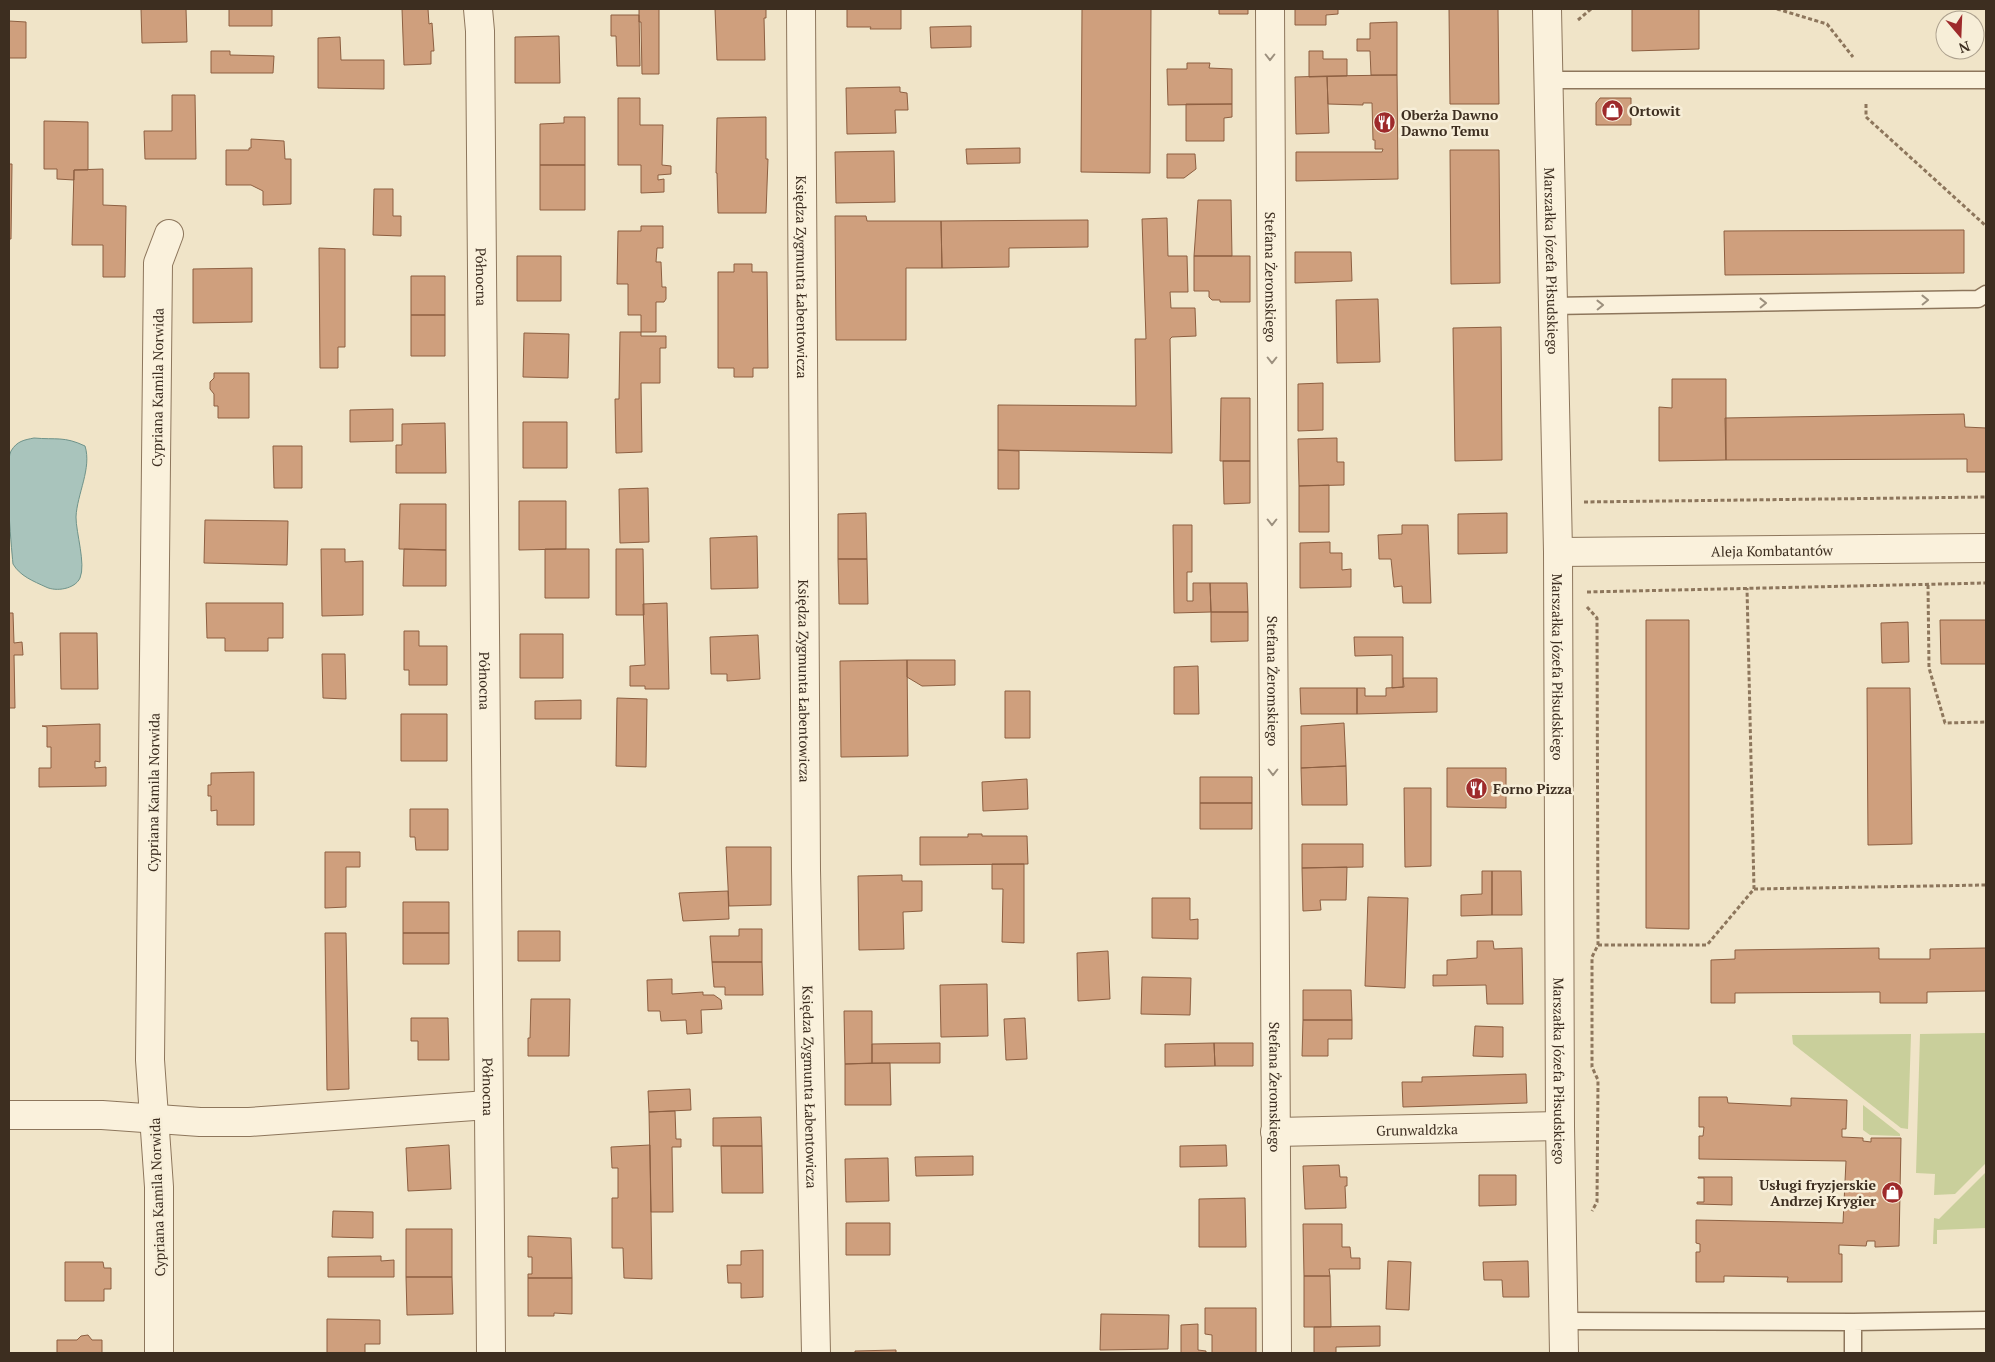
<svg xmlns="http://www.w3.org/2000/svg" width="1995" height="1362" font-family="'PT Serif',serif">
<rect width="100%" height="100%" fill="#f0e4c8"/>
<path fill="#c9cf9b" d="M1986,1033V1163L1955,1194L1934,1195L1935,1174L1916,1173L1920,1034Z
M1911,1034L1908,1129L1901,1128L1793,1044L1792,1035Z
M1863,1105L1900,1134V1136L1870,1135L1863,1130Z
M1986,1172V1228L1937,1230V1244H1933L1934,1218L1939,1219Z"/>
<path fill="#a9c4bc" stroke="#6f938a" d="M34,438C56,440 64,436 85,446C92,468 77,494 76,517C76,533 86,564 80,578C75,589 56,592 46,587C33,581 20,576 13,564C11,544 4,465 11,451C17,441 24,440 34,438Z"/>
<path fill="#cf9f7d" stroke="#8d5f41" d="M141,9H186L187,42L142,43Z
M229,9H272V26H229Z
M402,9H428L429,24L432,23L434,51H431V64L404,65Z
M639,9H659V74H642L641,22H639Z
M715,9H766V18H764L765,60H717Z
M847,9H901V29H870L871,27H847Z
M1082,9H1151L1150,173L1081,172Z
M1219,9H1248V14H1219Z
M1295,9H1338V14L1326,15V25H1295Z
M1449,9H1498L1499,104H1450Z
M1632,9H1699V49L1632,51Z
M611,15H639L640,66H617L616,36H611Z
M9,21L26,22V58H9Z
M1397,22V75H1371L1370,51H1357V39H1370V23Z
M971,26V47L931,48L930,27Z
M559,36L560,83H515V37Z
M340,37L341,60H384V89L318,88V38Z
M211,51H230V55L274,56L273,73H211Z
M1309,51H1323V59H1347V76L1309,77Z
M1187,63H1210L1209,68L1232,69V104L1168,105L1167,69H1187Z
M1397,75L1398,179L1296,181V152H1382L1383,149H1375V140H1373L1372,103H1363V105L1328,104L1327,76Z
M1327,76L1329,133L1296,134L1295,77Z
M900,87V92L907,93L908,110H895L896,133L847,134L846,88Z
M172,95H195L196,159H145L144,131H172Z
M618,98H640V125H663L662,165L671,166V174L658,175V180L664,179V192L641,193V165H618Z
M1600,98H1631V125H1596V103Z
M1186,104H1232V117L1224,118V141H1186Z
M564,117H585V165H540V124L564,123Z
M766,117V159H768L766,213H718L717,173H716L717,118Z
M44,121L88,122V170H74V180L57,179V169H44Z
M251,139L284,141L285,159H291V204L263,205V191L251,185H226V150H249V148H251Z
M1020,148V163L967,164L966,149Z
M1450,150H1499L1500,283L1451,284Z
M894,151L895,202L836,203L835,152Z
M1167,154H1195L1196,169L1184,178H1167Z
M9,164H12L11,239H9Z
M540,165H585V210H540Z
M103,169V205L126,206L125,277H103V245H72L74,170Z
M374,189H393V216H401V236L373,235Z
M1198,200H1231L1232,256H1194Z
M835,216H866L867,221H941L942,268H906V340H836Z
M1167,218L1168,256H1187L1188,292H1170L1171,308H1195L1196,336L1172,337L1170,339L1172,453L998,450V405L1136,406L1135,339H1146L1142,219Z
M1088,220V247L1009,248V267L942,268L941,221Z
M641,226H663V248H657L656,262H661L662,287H666V299L664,302H656V332H641V315H628V284H617L618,231H641Z
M1964,230V273L1725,275L1724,231Z
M319,248L345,249V347H338V368H320Z
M1295,252H1351L1352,281L1295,283Z
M517,256H561V301H517Z
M1194,256H1250V302H1220V300H1212L1209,297V291H1194Z
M734,264H752V272H767L768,368H753V377H734V368H718V272H734Z
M252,268V322L193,323V269Z
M411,276H445V315H411Z
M1378,299L1380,362L1337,363L1336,300Z
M411,315H445V356H411Z
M1501,327L1502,460L1455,461L1453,328Z
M620,332H641V336H666V348H660V383H641L642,452L616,453L615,399H619Z
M524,333L569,334L568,378L523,377Z
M214,373H249V418H218V406H214V394L210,389V382L214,378Z
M1672,379H1726V460L1659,461V407L1672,408Z
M1323,383V430L1298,431V384Z
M1221,398H1250V461H1220Z
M393,409V441L350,442V410Z
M1964,414L1965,427L1986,428V472H1967V459L1726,460L1725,418Z
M523,422H567V468H523Z
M445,423L446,473H396V445H402V424Z
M1337,438V462H1344V485L1299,486L1298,439Z
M273,446H302V488H274Z
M998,450L1019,451V489H998Z
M1223,461H1250V503L1224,504Z
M1329,485V532H1299V486Z
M648,488L649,542L620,543L619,489Z
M519,501H566V549L519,550Z
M400,504H446V550L399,549Z
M866,513L867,559H838V514Z
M1507,513V553L1458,554V514Z
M205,520L288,521L287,565L204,563Z
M1173,525H1192V572H1187V601H1193V583H1210L1211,612L1174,613Z
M1402,525H1428L1431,603H1403L1402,586L1394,587L1391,559H1379L1378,535L1402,534Z
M757,536L758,588L711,589L710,538Z
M1330,542V553H1342V570L1351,569V587L1300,588V543Z
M321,549H345V562L363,561V615L322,616Z
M404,549L446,550V586H403Z
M545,549H589V598H545Z
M616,549H643L644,615H616Z
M838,559H867L868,604H839Z
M1210,583H1247L1248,612H1211Z
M206,603H283V638H268V651H225V638H207Z
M667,603L669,689H645V686H630V666L645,665L643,604Z
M1211,612H1248V641L1211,642Z
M9,613H13L14,643L22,642L23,655H14L15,708H9Z
M1646,620H1689V929L1646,928Z
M1940,620H1986V664H1941Z
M1908,622L1909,662L1882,663L1881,623Z
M404,631H419V646H447V685H409V670H404Z
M60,633H97L98,689H61Z
M520,634H563V678H520Z
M758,635L760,679L727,681V674H711L710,637Z
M1354,637H1403V687L1392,688V655L1355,656Z
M322,654H345L346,699L323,698Z
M907,660L908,756L841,757L840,661Z
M907,660H955V685L922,686L907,677Z
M1198,666L1199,714H1174V667Z
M1403,678H1437V712L1357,714V688H1365V696H1386V688L1404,687Z
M1300,688H1357V714H1301Z
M1867,688H1910L1912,844L1868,845Z
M1005,691H1030V738H1005Z
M617,698L647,699L646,767L616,766Z
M581,700V719H535V701Z
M401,714H447V761H401Z
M1344,723L1346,766L1301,768V726Z
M100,724V762L95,761V768L106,767V786L39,787V768H51V747H47V727L42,726Z
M1346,766L1347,805H1302L1301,768Z
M1447,768H1506V808L1447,807Z
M254,772V825H217V810L211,811V796H208V785H211V773Z
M1200,777H1252V803H1200Z
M1027,779L1028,809L983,811L982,782Z
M1404,788H1431V866L1405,867Z
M1200,803H1252V829H1200Z
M410,809H448V850H416L415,837H410Z
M968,834H982V836H1027L1028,864L920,865V837H968Z
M1302,844H1363V867L1302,868Z
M726,847H771V905L729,906Z
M325,852H360V867H346V907L325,908Z
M992,864H1024V943L1002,942L1003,889H992Z
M1347,867L1346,900H1320L1321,910L1303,911L1302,868Z
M1482,871H1492V915L1461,916V895L1482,894Z
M1492,871H1521L1522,915H1492Z
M902,875V881H922V911L903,912L904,949L859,950L858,876Z
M728,891L729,919L683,921L679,893Z
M1368,897L1408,898L1405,988L1365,986Z
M1152,898H1190V920L1198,919V939L1152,938Z
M403,902H449V933H403Z
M739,929H762V962H712L710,936H739Z
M518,931H560V961H518Z
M325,933H346L349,1089L327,1090Z
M403,933H449V964H403Z
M1477,941H1493L1494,949L1522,948L1523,1004H1487L1486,985L1433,986V975H1447V960L1477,958Z
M1879,948V959H1930V949L1986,948V991L1927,992V1003H1880V992L1735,993V1003H1711V960L1735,959V950Z
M1108,951L1110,999L1078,1001L1077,953Z
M712,962H762L763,995H725V987H714Z
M1142,977L1191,978L1190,1015L1141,1014Z
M672,979V994L703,992V995H714L721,1000L722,1009L701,1010L702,1033L687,1034L686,1020L661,1021L660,1011H648L647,980Z
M987,984L988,1036L941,1037L940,985Z
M1303,990H1351L1352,1020H1303Z
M531,999H570L569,1056H528V1038H530Z
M844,1011H872V1063L845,1064Z
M411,1018H448L449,1060H418V1041H411Z
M1025,1018L1027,1059L1006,1060L1004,1019Z
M1303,1020H1352V1039H1328V1056H1302Z
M1475,1026L1503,1027V1057L1473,1056Z
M940,1043V1063H872V1044Z
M1214,1043L1215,1066L1165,1067V1044Z
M1214,1043H1253V1066H1215Z
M890,1063L891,1105H845V1064Z
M1526,1074L1527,1103L1403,1107L1402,1082H1422V1077Z
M690,1089L691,1110L649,1112L648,1091Z
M1699,1097H1727L1728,1103L1791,1106V1098L1847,1100L1846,1129H1842V1137L1863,1138V1141L1871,1142V1138H1901L1899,1246L1875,1247V1241H1867L1866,1246L1839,1245V1254H1842V1282H1787L1788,1277L1724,1276V1282H1696V1252H1700V1244L1696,1243V1220L1843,1223L1846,1161L1699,1159V1136H1703L1704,1127H1699Z
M675,1111L676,1139H681V1147H672L673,1212H651L649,1112Z
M761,1117L762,1146H713V1118Z
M449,1145L451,1189L408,1191L406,1148Z
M650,1145L652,1279L624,1278L623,1248H612V1198H618V1168H612L611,1147Z
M1226,1145L1227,1166L1180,1167V1146Z
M721,1146H762L763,1193H722Z
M973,1156V1175L916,1176L915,1157Z
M888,1158L889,1201L846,1202L845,1159Z
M1339,1165L1340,1177H1347V1186H1345L1346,1208L1305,1209L1303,1166Z
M1479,1175H1516V1205L1479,1206Z
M1698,1177H1732V1205L1697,1204V1202H1704V1178H1698Z
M1245,1198L1246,1247H1199V1199Z
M333,1211L373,1212V1238L332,1237Z
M846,1223H890V1255H846Z
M1303,1224H1342V1247H1350L1351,1258H1360V1269H1329L1330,1276H1304Z
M406,1229H452V1277H406Z
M528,1236L571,1238L572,1278H528V1274H532V1257H528Z
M763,1250V1297L741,1298V1283H728L727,1265H741V1251Z
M381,1256V1261L394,1260V1277H328V1257Z
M1388,1261L1411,1262L1409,1310L1386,1309Z
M1528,1261L1529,1297H1503L1502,1280H1484L1483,1262Z
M65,1262H103L104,1268H111V1289H104V1301H65Z
M1304,1276H1330L1331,1327H1304Z
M406,1277H452L453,1314L407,1315Z
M528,1278H572V1314L554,1313V1316H528Z
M1205,1308H1256V1353H1212V1335L1205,1334Z
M1101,1314L1169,1315L1168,1349L1100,1350Z
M327,1319L380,1320V1344H365V1353H327Z
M1198,1324V1350L1206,1351V1353H1181V1325Z
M1380,1326V1346L1336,1347V1353H1314V1327Z
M88,1335L92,1340H102V1353H57V1340H77L81,1336Z
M896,1350V1353H855V1351Z"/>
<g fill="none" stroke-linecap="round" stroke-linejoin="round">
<defs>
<path id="lane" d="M1547,80H1986
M1551,306L1978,299L1986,294
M1564,1321L1853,1322L1986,1320
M1853,1353V1322"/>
<g id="street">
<path id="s1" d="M478,9L480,31L491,1353"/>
<path id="s2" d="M801,9L806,870L816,1353"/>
<path id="s3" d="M1270,9L1277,1353"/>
<path id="s4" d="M1547,9L1558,552L1560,1126L1564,1353"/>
<path id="s5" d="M1558,552L1986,548"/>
<path d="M9,1115H102L200,1122H249L488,1105"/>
<path id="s6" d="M1275,1132L1560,1126"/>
<path id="s7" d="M159,1353V1187L150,1060L158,263L169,234"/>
</g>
</defs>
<use href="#lane" stroke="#8d765c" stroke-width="19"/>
<use href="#street" stroke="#8d765c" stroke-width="30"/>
<path stroke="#8d765c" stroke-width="3" stroke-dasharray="4 2.5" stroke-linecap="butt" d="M1777,9L1827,24L1853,57
M1578,20L1591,9
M1866,104V117L1986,226
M1584,502L1986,497
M1928,585L1929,668L1945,723L1986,722
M1587,592L1986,583
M1587,607L1597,618L1598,945L1592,957V1067L1598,1080L1597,1202L1592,1211
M1754,889L1986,885
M1598,945H1707L1754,889L1747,588"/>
<use href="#lane" stroke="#faf1dc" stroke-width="16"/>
<use href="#street" stroke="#faf1dc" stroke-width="28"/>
</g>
<defs><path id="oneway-chevron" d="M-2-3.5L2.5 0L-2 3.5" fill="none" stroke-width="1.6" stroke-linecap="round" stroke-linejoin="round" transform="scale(1.25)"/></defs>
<g stroke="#9c907e">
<use href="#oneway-chevron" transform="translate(1270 57) rotate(90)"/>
<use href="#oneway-chevron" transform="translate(1925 300) rotate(-1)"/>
<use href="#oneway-chevron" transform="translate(1763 303) rotate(-1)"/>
<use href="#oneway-chevron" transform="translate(1600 305) rotate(-1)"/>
<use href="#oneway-chevron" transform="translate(1272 360) rotate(90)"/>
<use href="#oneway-chevron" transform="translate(1272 522) rotate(90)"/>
<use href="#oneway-chevron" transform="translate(1273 772) rotate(90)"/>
</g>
<defs>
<symbol id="shop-disc" viewBox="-11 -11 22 22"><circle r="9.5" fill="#9e2a2b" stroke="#f7eed8"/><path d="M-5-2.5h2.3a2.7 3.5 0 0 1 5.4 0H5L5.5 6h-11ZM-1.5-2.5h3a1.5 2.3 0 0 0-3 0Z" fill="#fff"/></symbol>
<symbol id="restaurant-disc" viewBox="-11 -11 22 22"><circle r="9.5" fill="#9e2a2b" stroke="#f7eed8"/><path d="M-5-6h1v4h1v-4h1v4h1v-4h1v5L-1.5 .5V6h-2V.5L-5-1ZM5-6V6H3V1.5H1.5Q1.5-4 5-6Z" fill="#fff"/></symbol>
</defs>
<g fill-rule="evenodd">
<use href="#shop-disc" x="1600" y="98" width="25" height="25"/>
<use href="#restaurant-disc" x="1372" y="110" width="25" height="25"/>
<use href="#restaurant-disc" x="1464" y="776" width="25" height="25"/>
<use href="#shop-disc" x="1880" y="1180" width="25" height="25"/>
</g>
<g text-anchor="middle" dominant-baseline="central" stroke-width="5" stroke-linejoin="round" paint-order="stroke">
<g font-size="14" font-weight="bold" fill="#3d2e20" stroke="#f7eed8" text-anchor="start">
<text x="1629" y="110">Ortowit</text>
<text x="1401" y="114">Oberża Dawno<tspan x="1401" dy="16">Dawno Temu</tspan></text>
<text x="1493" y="788">Forno Pizza</text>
<text x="1876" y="1184" text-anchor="end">Usługi fryzjerskie<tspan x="1876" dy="16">Andrzej Krygier</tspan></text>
</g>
<g font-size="14" fill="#3d2e20" stroke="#f7eed8">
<text stroke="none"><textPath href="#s4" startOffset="252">Marszałka Józefa Piłsudskiego</textPath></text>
<text stroke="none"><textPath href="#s1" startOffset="268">Północna</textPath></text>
<text stroke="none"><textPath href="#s2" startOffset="268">Księdza Zygmunta Łabentowicza</textPath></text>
<text stroke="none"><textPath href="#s3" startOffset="268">Stefana Żeromskiego</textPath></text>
<text stroke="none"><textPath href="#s7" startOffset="966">Cypriana Kamila Norwida</textPath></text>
<text stroke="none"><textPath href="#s5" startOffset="214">Aleja Kombatantów</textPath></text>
<text stroke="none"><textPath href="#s4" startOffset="658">Marszałka Józefa Piłsudskiego</textPath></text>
<text stroke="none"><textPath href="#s1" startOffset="672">Północna</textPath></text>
<text stroke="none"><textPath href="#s2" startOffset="672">Księdza Zygmunta Łabentowicza</textPath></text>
<text stroke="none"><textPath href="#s3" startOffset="672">Stefana Żeromskiego</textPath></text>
<text stroke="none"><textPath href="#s7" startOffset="561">Cypriana Kamila Norwida</textPath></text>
<text stroke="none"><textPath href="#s4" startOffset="1062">Marszałka Józefa Piłsudskiego</textPath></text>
<text stroke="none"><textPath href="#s1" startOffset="1078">Północna</textPath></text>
<text stroke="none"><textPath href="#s2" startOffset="1078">Księdza Zygmunta Łabentowicza</textPath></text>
<text stroke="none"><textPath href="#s3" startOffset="1078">Stefana Żeromskiego</textPath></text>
<text stroke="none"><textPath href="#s6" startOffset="142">Grunwaldzka</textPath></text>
<text transform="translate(157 1197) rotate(-92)">Cypriana Kamila Norwida</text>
</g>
</g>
<rect width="1995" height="1362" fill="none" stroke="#3d2e20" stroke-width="20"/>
<g transform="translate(1960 35) rotate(161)"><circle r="24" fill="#f7eed8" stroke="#ada18e"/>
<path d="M0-4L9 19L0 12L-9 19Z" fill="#9e2a2b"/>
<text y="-8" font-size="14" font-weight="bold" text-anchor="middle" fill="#3d2e20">N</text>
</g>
</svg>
